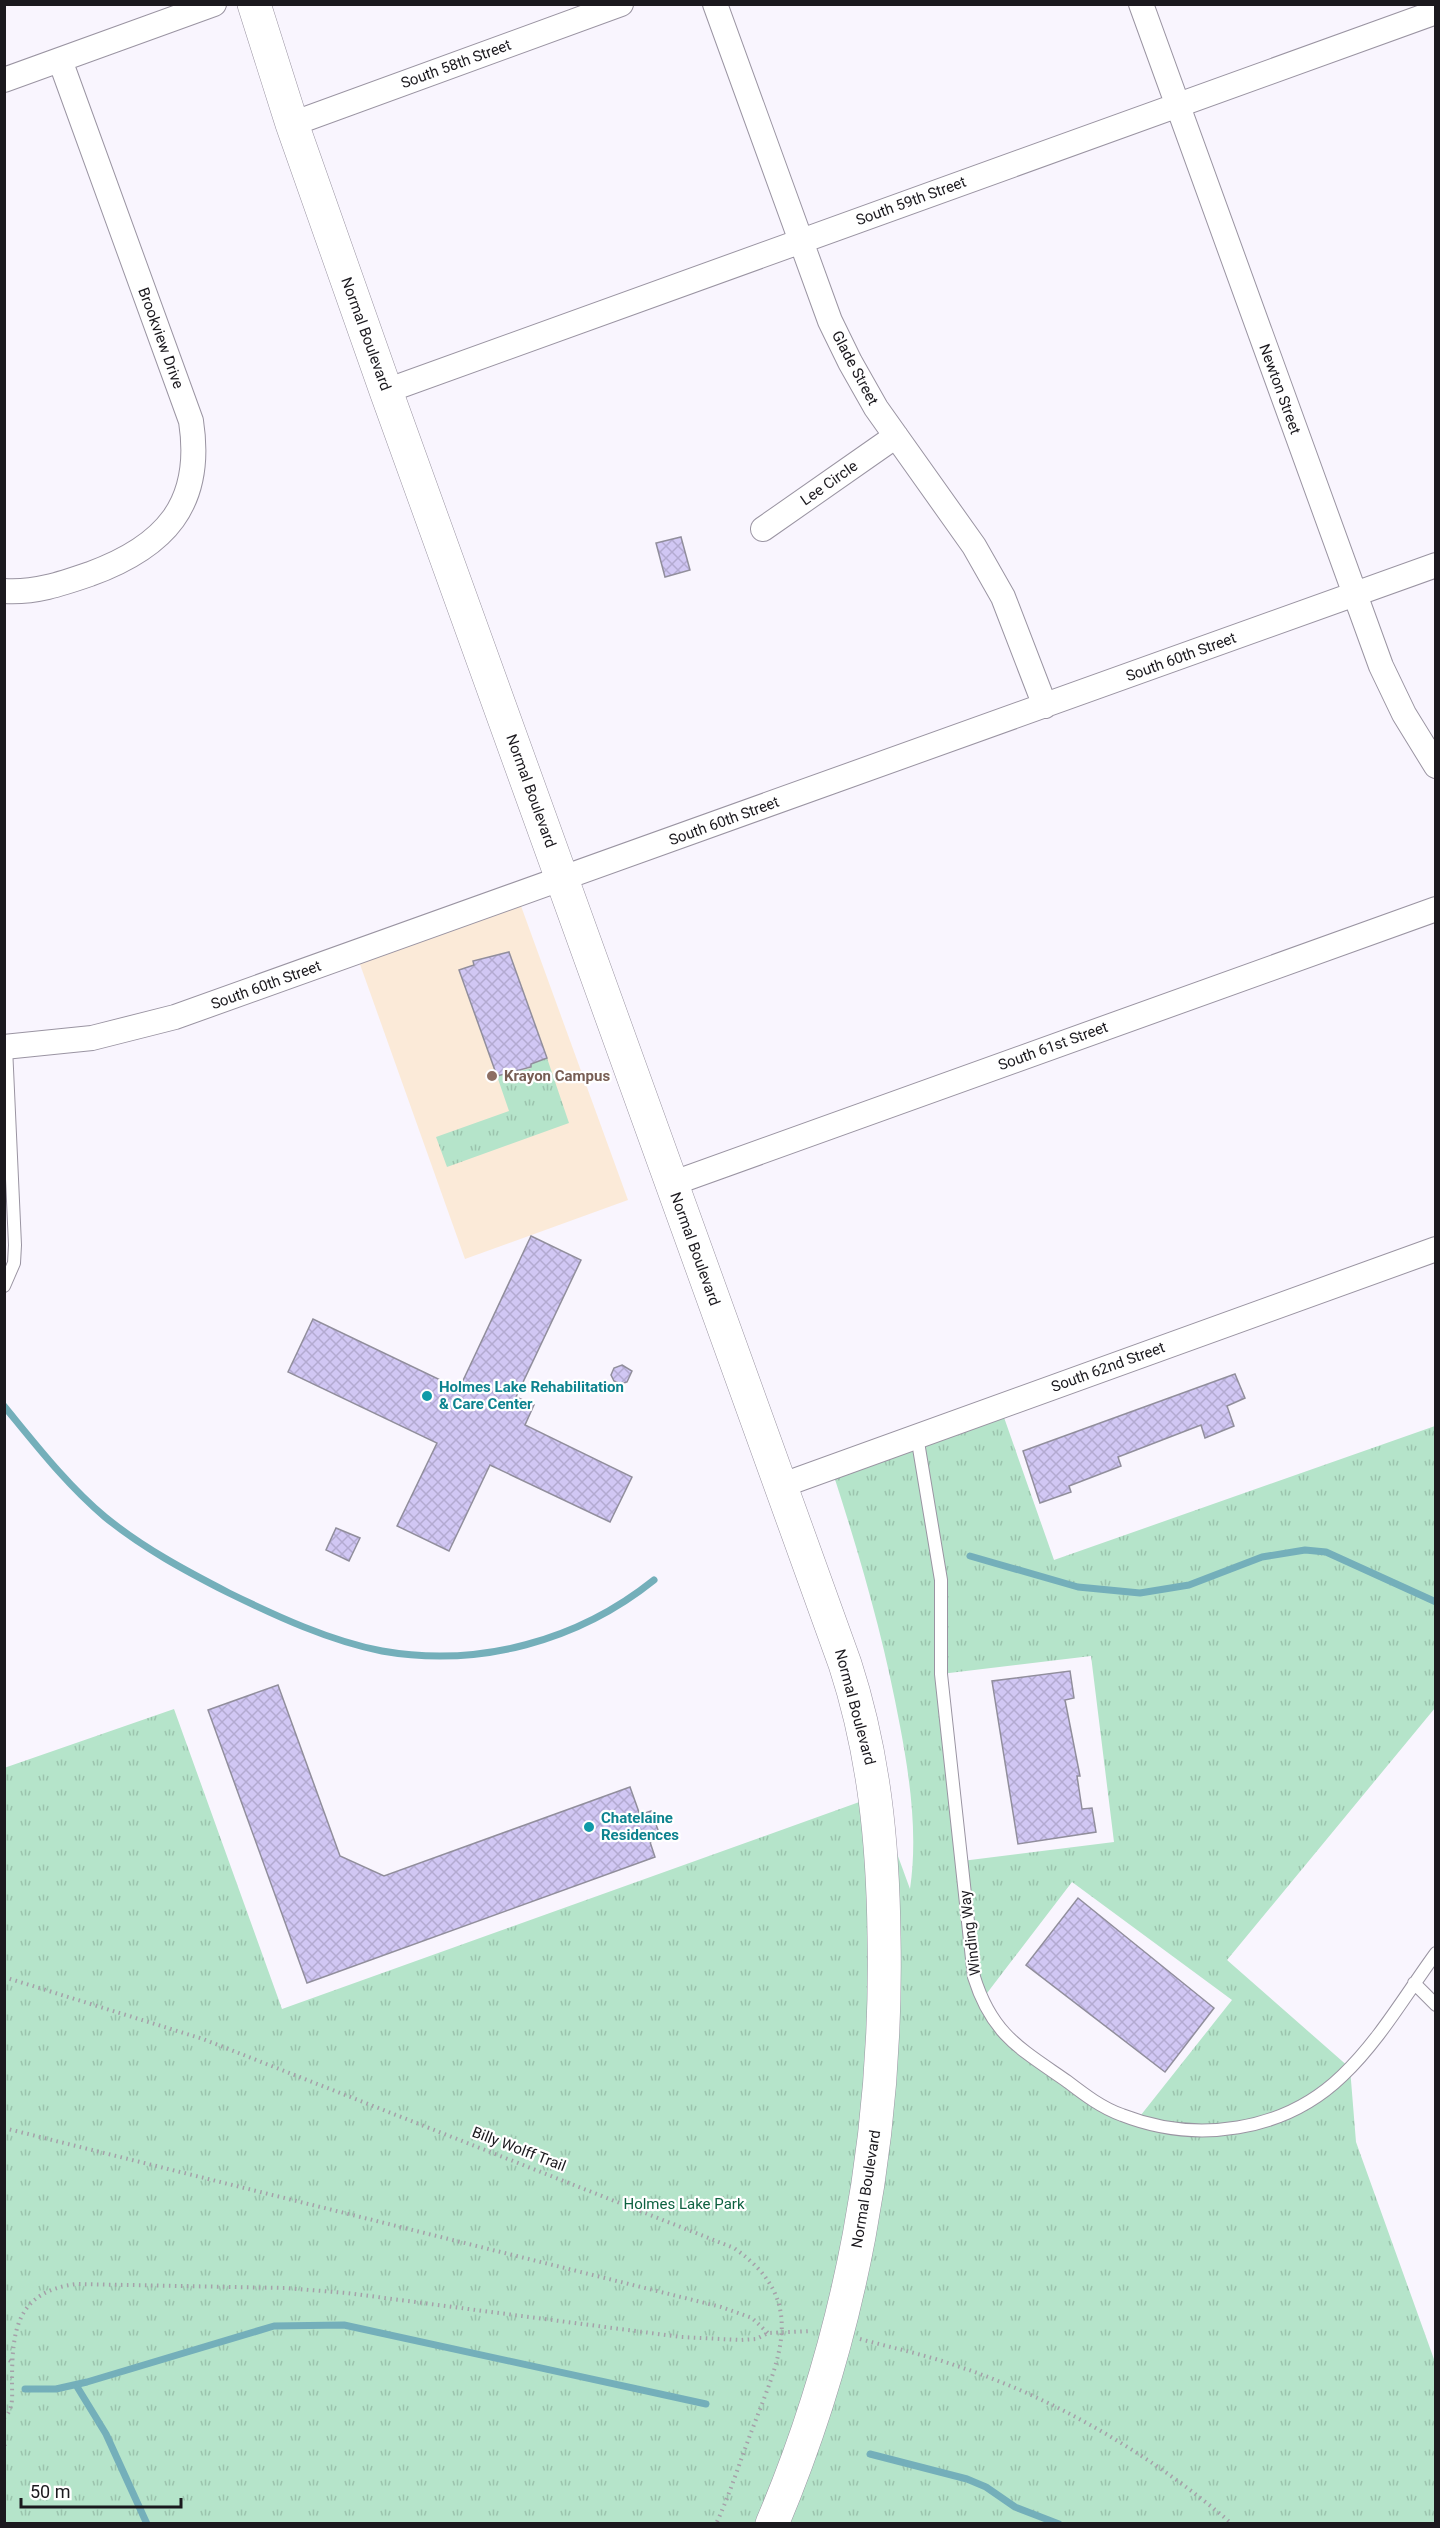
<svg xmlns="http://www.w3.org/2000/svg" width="1440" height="2528" font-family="Roboto,sans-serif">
<defs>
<pattern id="grass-tufts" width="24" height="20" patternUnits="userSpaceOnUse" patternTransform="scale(1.5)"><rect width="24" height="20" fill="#b5e4ca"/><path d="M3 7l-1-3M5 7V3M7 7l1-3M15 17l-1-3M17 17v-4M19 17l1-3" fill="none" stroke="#9bc3ad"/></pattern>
<pattern id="building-cross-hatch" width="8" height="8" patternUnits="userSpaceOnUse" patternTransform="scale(1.5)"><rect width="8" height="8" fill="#d1c7f4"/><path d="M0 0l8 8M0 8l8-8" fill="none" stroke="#b3aad1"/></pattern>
</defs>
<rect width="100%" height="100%" fill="#f9f5fe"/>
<path fill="#fbead8" d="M517,895L628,1200L465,1259L356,953Z"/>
<path fill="url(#grass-tufts)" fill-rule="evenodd" d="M547,1058L569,1123L447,1167L436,1137L509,1111L497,1076L531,1068V1064Z
M1000,1406L1054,1560L1435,1426V1708L1227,1960L1350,2068L1356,2142L1435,2362V2523H5L4,1768L174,1709L282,2009L876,1796L910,1889C918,1835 910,1779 900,1726C884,1638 859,1553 831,1467ZM1091,1656L1114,1842L962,1861L941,1674ZM1072,1882L1232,2000L1137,2120L1090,2099L994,2022L981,2001Z"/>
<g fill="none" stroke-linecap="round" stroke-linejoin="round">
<path stroke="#74afba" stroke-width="7" d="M4,1406C36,1445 67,1485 105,1517C143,1548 186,1571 229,1593C276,1616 330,1641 382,1651C479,1668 578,1641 654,1580
M970,1556L1078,1587L1140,1593L1189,1585L1262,1557L1305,1550L1326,1552L1436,1602
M76,2385L106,2434L147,2524
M25,2389H56L87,2382L274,2326L344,2325L706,2404
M870,2454L967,2479L986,2487L1015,2507L1059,2524"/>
</g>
<path fill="url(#building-cross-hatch)" stroke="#918e9c" stroke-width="1.5" d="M681,537L690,570L665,577L656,543Z
M509,952L547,1058L531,1064V1067L497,1076L459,970L474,965L473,961Z
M531,1236L581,1260L516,1397L534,1405L525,1425L632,1477L610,1522L490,1465L449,1551L397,1526L437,1443L288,1372L313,1319L459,1389Z
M622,1365L632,1371L627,1382L621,1384L614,1381L611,1375L614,1368Z
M1235,1374L1245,1398L1227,1406L1234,1426L1205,1438L1201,1425L1118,1457L1121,1466L1069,1486L1071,1492L1040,1503L1023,1451Z
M336,1528L360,1538L349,1561L326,1550Z
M1070,1671L1074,1698L1065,1700L1080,1776H1077L1082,1809L1092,1808L1096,1832L1018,1844L992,1681Z
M278,1685L340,1856L384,1876L630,1787L640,1815L651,1811L661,1838L650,1842L655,1857L307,1983L208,1710Z
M1078,1898L1214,2008L1165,2072L1026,1965Z"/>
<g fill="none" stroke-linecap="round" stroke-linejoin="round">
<defs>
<path id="service" d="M4,1286L14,1263L15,1245L6,1047
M917,1436L941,1580V1674L974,1977C992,2035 1021,2049 1068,2082C1085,2095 1102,2108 1122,2115C1196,2144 1284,2132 1342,2076C1379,2041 1406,1994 1436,1953
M1414,1983L1436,2005"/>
<path id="minor" d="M715,4L830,321L850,362L876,408L974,546L1003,597L1045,706
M1141,4L1381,666L1404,714L1436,766
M4,80L214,4
M292,124L621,4
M386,391L1436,12
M763,529L896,436
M4,591C35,593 61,584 90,574C164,547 204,505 191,421L60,60
M4,1047L92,1038L175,1017L1436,565
M671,1184L1436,909
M780,1486L1436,1249"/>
<path id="secondary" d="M254,4L292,124L386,391L845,1664C874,1753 883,1843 884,1936C888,2137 851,2338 772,2524"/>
</defs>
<use href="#service" stroke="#9a94a2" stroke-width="14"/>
<use href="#minor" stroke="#9a94a2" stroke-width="26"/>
<use href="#secondary" stroke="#9a94a2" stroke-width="34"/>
<path stroke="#a5a1a9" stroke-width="4" stroke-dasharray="1.5 4.5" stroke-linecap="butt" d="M4,1977L203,2039L734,2248C810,2301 779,2358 752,2430C740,2461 730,2494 716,2524
M4,2128L721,2307L752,2318L768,2333
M860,2339C893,2348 926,2355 957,2366C1055,2398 1155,2457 1232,2524
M4,2357L12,2362
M4,2418C14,2409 12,2396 12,2383C12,2330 16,2292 76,2284L285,2288L347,2293L681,2337L741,2340L756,2339L768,2333L812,2331
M4,2439L5,2446"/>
<use href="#service" stroke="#fff" stroke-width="12"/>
<use href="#minor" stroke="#fff" stroke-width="24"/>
<use href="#secondary" stroke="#fff" stroke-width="33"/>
</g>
<circle fill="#8d6e63" stroke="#fff" stroke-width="2" cx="492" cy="1076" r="6"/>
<g fill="#0f9aa8" stroke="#fff" stroke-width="2">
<circle cx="427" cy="1396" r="6"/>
<circle cx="589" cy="1827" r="6"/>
</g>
<g text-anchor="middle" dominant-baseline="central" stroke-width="4.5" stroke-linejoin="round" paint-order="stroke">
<g font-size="15" fill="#1b191e" stroke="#fff">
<text transform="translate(456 64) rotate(-20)">South 58th Street</text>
<text transform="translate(911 201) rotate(-20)">South 59th Street</text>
<text transform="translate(366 334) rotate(70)">Normal Boulevard</text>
<text transform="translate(161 338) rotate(70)">Brookview Drive</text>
<text transform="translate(855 368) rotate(62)">Glade Street</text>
<text transform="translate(1280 389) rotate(70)">Newton Street</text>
<text transform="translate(829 483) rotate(-35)">Lee Circle</text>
<text transform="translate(1181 657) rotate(-20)">South 60th Street</text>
<text transform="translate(531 791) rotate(70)">Normal Boulevard</text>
<text transform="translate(724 821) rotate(-20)">South 60th Street</text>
<text transform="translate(266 985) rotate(-20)">South 60th Street</text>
<text transform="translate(1053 1046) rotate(-20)">South 61st Street</text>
<text transform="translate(695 1249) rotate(70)">Normal Boulevard</text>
<text transform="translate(1108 1367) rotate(-20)">South 62nd Street</text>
<text transform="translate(855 1707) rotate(75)">Normal Boulevard</text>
<text transform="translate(970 1933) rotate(-97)">Winding Way</text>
<text transform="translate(519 2149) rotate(21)">Billy Wolff Trail</text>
<text transform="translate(866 2189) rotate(-81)">Normal Boulevard</text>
</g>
<g font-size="15" font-weight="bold" fill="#785e54" stroke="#fff" text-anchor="start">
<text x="504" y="1076">Krayon Campus</text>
</g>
<g font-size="15" font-weight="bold" fill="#0d838f" stroke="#fff" text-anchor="start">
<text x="439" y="1387">Holmes Lake Rehabilitation<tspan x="439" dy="17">&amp; Care Center</tspan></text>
<text x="601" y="1818">Chatelaine<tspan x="601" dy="17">Residences</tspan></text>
</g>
<g font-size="15" fill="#0e6140" stroke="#fff">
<text x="684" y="2204">Holmes Lake Park</text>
</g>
</g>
<rect width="1440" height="2528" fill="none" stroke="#1b191e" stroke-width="12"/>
<path d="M21 2498v9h160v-9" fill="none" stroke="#1b191e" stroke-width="3"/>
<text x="30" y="2498" font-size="18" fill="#1b191e" stroke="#ffffff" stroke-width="4.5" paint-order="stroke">50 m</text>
</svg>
